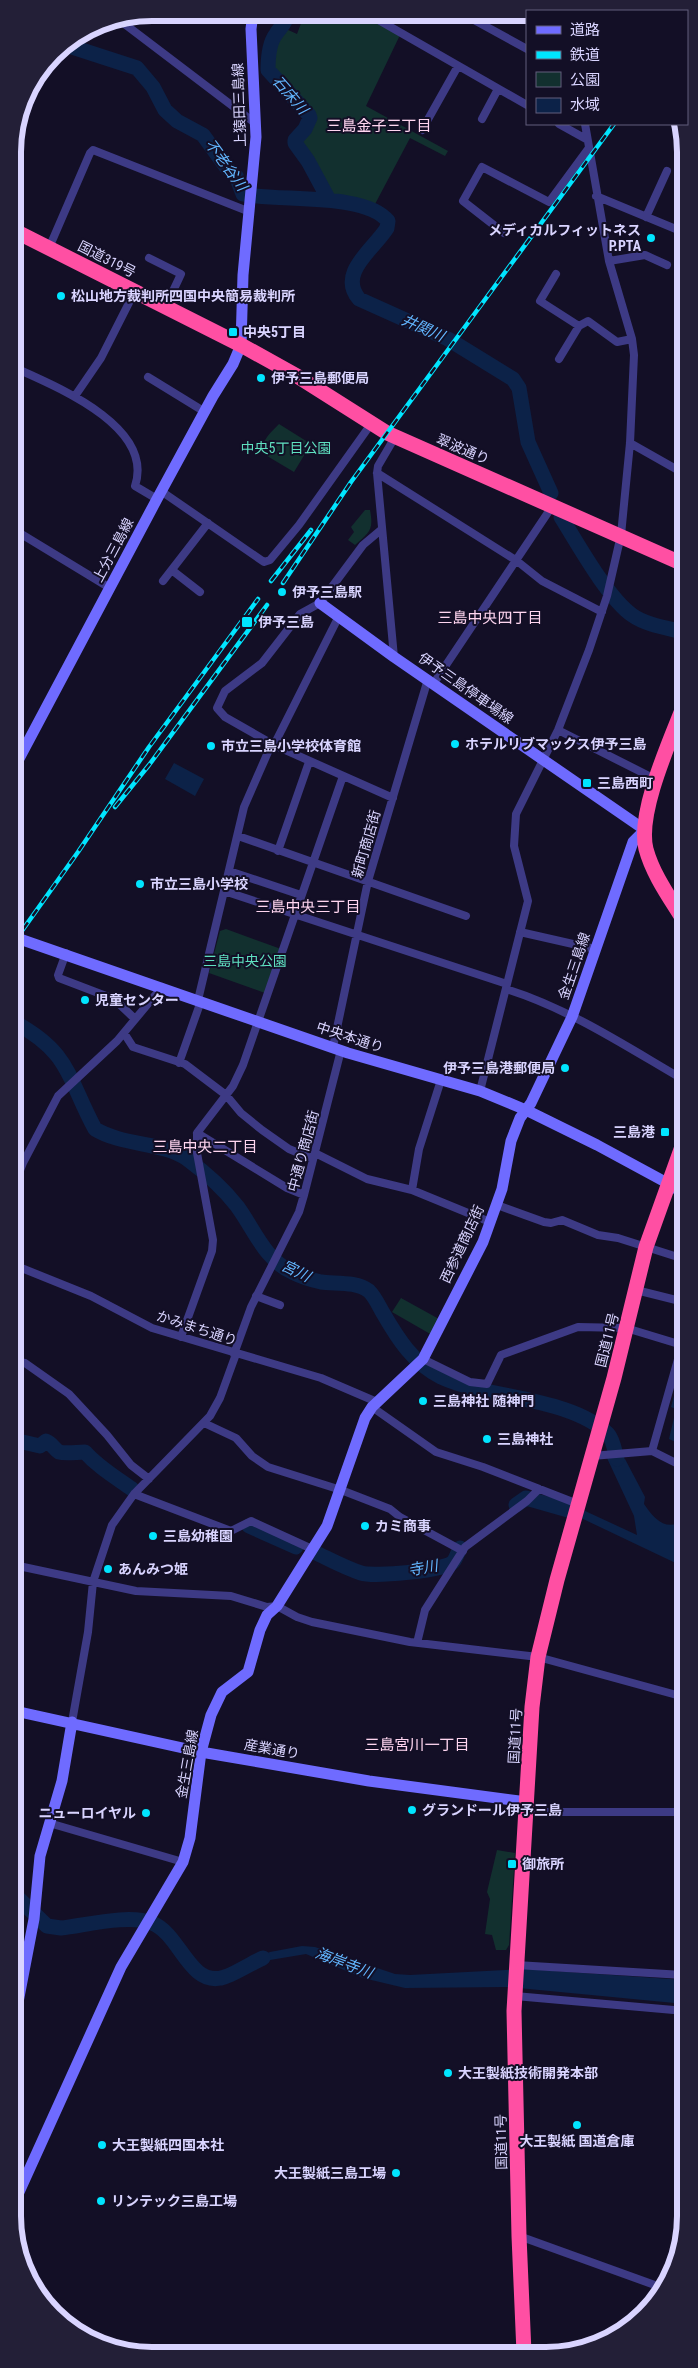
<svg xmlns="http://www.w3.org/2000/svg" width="698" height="2368" font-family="'Roboto Condensed','Noto Sans JP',sans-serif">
<rect width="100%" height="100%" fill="#130f26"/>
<path fill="#12302f" d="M305,13L362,14L400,35L366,106L448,151L445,156L410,138L374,206L331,196L317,171L299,146L298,142L312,120V112L272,69C269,54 275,40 286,29L297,34Z
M279,424L311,444L294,472L262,453C261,441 271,432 279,424Z
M365,510H370C374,531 369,532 355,545L348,540L354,532L351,527Z
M226,929L281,949L265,993L209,973L220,931Z
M401,1298L439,1319L432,1335L392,1312Z
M497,1850L515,1853L509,1945L506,1950H496L492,1935L485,1934L490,1899L487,1892Z"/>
<path fill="#0c2248" d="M174,763L204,779L195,796L165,779Z
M684,1359V1446L669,1439L676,1409L671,1407Z
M607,1458L625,1459L645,1497L644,1504C655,1520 665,1531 684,1521V1567L581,1518L583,1510L637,1535L634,1516Z
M302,1946L315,1947L395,1974L410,1975L524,1969L685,1980V2004L507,1987L405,1988L363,1978L306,1954L270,1960L249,1971L245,1964L270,1952Z"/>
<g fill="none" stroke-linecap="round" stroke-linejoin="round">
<path stroke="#0c2248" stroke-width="15" d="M288,13C286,24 281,26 276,34C269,43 268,59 268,70L309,115L310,118L305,129L295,140V143L308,161L329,200
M66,45L137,68L153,87L165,110L177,121L203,135L227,168L236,176L243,194C279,202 365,192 388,221L387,228C374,249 337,273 359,299L448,339L513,379L519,388L528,442L551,493
M561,517C578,544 607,597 632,615C646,625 667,628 683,632
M14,1022C71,1053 67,1077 95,1129C123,1146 163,1142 187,1159C206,1173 223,1188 237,1206C254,1229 265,1260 292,1272C300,1276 312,1280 321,1282C335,1284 356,1281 369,1291C375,1297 379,1306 383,1313C398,1339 413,1363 441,1377C488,1399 571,1397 608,1434C613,1439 615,1452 617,1459
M14,1440L40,1446L46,1441C52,1443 54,1449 59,1452C66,1454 77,1452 85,1452C98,1467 115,1477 132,1489
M516,1505L526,1498L568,1510
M249,1526L296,1547
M314,1552C329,1559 345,1568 361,1573C373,1577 445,1571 453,1562C456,1559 458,1552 460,1548
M15,1895L47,1926L61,1928C87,1925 129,1914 152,1923C180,1934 189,1985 221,1978C232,1976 251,1963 263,1958"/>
<path stroke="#3d3a85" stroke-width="8" d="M368,14L527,105
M465,15L527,49
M457,18L459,15
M118,19L255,123
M482,119L498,89
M559,124L586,139
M422,130L458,66
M596,196L683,232
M646,217L667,171
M504,233L463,201L482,167L549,202L588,149
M49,248L90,153L93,150L250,212
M149,258L181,274L166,306
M609,261L645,255L667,265
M556,274L540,301L579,326L588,321L617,342L632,339
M559,359L579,326
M13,367C55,386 155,426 135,486L157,499
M148,377L205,412
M75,396L101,358L135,291
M630,443L683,473
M377,473L517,561L542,581L602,612
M161,491L264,562L270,560L299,525L371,424
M13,529L110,588
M382,529L363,545L320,603L300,614L262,663L225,691L217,708L225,717L274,745L393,798
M173,571L200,592
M163,581L208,523
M394,657L377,473L378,466L395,437
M434,683L553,505
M558,730L657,780
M274,745L339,616
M238,836L466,916
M278,851L309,762
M229,871L301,895
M224,891L507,984
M520,932L595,949
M66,953L58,975L59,978L114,999L135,1019
M506,989C570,1009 627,1047 684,1080
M198,1000L244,807L272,743
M124,1033L133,1047L185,1064L226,1095L241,1113L262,1130L289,1149L313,1159
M333,1047L368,881L428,679
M179,1063L201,1001
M480,1091L528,901L514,846L516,814L558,730L589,650L607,596L621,535L630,443L634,355L632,339L609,261L585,124
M197,1133L287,1188L304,1195
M315,1153L367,1179L412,1190L419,1149L441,1080
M14,1158L23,1163
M14,1185L23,1163L58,1096L117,1041L162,987
M412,1190L490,1222
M497,1205L544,1222L551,1223L562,1220L598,1235L618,1238L684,1259
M14,1265L91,1296L152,1328L321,1378L377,1402
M636,1290L684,1302
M256,1296L280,1305
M181,1337L212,1251L213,1240L197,1153V1133L233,1086L243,1065L343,776
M234,1354L251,1307L299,1212L304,1195L341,1050
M423,1359L470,1382L487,1384L501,1355L578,1327L626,1328L682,1345
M14,1361L25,1363L69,1394L107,1435L131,1465L149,1479
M372,1407L436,1452L483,1467L578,1504
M204,1423L236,1438L252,1456L268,1467L341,1490L390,1509L400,1517L463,1551
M652,1451L684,1338
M592,1456L652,1451L684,1467
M134,1494L231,1531L251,1521L312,1549
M14,1565L136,1591L231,1596L267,1607L277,1606L297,1617L312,1622L410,1642L538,1657L684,1697
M417,1643L425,1610L465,1547L527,1501L539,1489
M72,1722L88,1632L93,1582L112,1525L134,1494L210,1416L220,1398L236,1354
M527,1812H684
M49,1823L183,1862
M516,1965L683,1975L684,1571
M515,1996L685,2011
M519,2236L663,2288
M680,2246L681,2011
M524,2348L537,2353"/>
<path stroke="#6f6bff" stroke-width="11" d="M13,770L157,499L213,396L233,364L241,345L243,275L256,137L251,29L253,13
M14,937L348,1053L480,1091L526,1110L597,1145L669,1184L684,1194
M15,1711L201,1752L369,1781L527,1802
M15,2018L34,1919L40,1856L62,1781L72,1722
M15,2201L121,1967L183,1862L190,1838L201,1752L211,1715L222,1692L248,1672L260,1630L267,1615L277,1606L327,1526L365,1418L372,1407L423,1359L483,1242L502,1189L511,1141L520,1118L531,1103L572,1017L633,842L645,830L394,657L320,603"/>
<path stroke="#ff4fa3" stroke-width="15" d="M13,230L241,345L297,376L387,433L683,564
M684,705C670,741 637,813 646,849C653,875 670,898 684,921
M524,2353L519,2236L514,2011L532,1707L538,1657L557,1580L614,1378L646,1247L684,1141"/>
<defs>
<path id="rail" d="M271,581L311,530
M283,583L351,482L614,124
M115,807L149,765L267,605
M14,942L78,852L149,747L258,599"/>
</defs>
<use href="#rail" stroke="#00e5ff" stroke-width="4.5"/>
<use href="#rail" stroke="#130f26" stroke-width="2.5" stroke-dasharray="8" stroke-linecap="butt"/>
</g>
<g fill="#00e5ff" stroke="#130f26" stroke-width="2">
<circle cx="651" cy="238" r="5"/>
<circle cx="61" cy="296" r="5"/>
<rect x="228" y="327" width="10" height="10" rx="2.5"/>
<circle cx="261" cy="378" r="5"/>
<circle cx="282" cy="592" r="5"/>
<rect x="241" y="616" width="12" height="12" rx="2.5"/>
<circle cx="455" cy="744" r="5"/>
<circle cx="211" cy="746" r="5"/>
<rect x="582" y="778" width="10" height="10" rx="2.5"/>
<circle cx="140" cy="884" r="5"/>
<circle cx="85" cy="1000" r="5"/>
<circle cx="565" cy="1068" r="5"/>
<rect x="660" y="1127" width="10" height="10" rx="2.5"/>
<circle cx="423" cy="1401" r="5"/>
<circle cx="487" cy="1439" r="5"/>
<circle cx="365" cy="1526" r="5"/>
<circle cx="153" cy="1536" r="5"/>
<circle cx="108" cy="1569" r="5"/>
<circle cx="412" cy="1810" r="5"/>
<circle cx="146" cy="1813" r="5"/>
<rect x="507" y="1859" width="10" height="10" rx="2.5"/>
<circle cx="448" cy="2073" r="5"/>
<circle cx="577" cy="2125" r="5"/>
<circle cx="102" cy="2145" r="5"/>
<circle cx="396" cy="2173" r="5"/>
<circle cx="101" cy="2201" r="5"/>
</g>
<g text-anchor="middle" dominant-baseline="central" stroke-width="4" stroke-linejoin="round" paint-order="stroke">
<g font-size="14" fill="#d9d4ff" stroke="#130f26">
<text transform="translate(239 105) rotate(-92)">上猿田三島線</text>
<text transform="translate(107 259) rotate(27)">国道319号</text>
<text transform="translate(463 449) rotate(23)">翠波通り</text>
<text transform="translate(113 550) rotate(-62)">上分三島線</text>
<text transform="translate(466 688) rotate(35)">伊予三島停車場線</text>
<text transform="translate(366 844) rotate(-74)">新町商店街</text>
<text transform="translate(574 966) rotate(-71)">金生三島線</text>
<text transform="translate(350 1037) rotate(18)">中央本通り</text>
<text transform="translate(303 1151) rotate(-75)">中通り商店街</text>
<text transform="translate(462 1244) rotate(-65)">西参道商店街</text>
<text transform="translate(197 1328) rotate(18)">かみまち通り</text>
<text transform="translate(607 1340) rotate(-76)">国道11号</text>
<text transform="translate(515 1736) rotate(-87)">国道11号</text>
<text transform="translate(272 1749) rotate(10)">産業通り</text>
<text transform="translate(187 1764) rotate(-80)">金生三島線</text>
<text transform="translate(501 2142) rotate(-91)">国道11号</text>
</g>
<g font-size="14" font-weight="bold" fill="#d9d4ff" stroke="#130f26" text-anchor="start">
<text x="641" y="230" text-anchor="end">メディカルフィットネス<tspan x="641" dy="16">P.PTA</tspan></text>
<text x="71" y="296">松山地方裁判所四国中央簡易裁判所</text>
<text x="243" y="332">中央5丁目</text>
<text x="271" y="378">伊予三島郵便局</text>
<text x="292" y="592">伊予三島駅</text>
<text x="258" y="622">伊予三島</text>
<text x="465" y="744">ホテルリブマックス伊予三島</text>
<text x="221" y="746">市立三島小学校体育館</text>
<text x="597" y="783">三島西町</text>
<text x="150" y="884">市立三島小学校</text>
<text x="95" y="1000">児童センター</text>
<text x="555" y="1068" text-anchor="end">伊予三島港郵便局</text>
<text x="655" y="1132" text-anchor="end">三島港</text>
<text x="433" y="1401">三島神社 随神門</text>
<text x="497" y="1439">三島神社</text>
<text x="375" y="1526">カミ商事</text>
<text x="163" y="1536">三島幼稚園</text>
<text x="118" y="1569">あんみつ姫</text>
<text x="422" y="1810">グランドール伊予三島</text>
<text x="136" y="1813" text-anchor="end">ニューロイヤル</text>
<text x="522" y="1864">御旅所</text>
<text x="458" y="2073">大王製紙技術開発本部</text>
<text x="577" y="2141" text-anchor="middle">大王製紙 国道倉庫</text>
<text x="112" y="2145">大王製紙四国本社</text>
<text x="386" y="2173" text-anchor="end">大王製紙三島工場</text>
<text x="111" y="2201">リンテック三島工場</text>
</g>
<g font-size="14" fill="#5fe0c0" stroke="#130f26">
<text x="286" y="448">中央5丁目公園</text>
<text x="245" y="961">三島中央公園</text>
</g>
<g font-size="15" font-style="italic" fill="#62b6ff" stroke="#130f26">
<text transform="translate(290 95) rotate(49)">石床川</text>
<text transform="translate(226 165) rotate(54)">不老谷川</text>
<text transform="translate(423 328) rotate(24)">井関川</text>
<text transform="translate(296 1271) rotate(26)">宮川</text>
<text transform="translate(423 1568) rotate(-10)">寺川</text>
<text transform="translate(344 1963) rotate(21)">海岸寺川</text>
</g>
<g font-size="15" fill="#ffd6f0" stroke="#130f26">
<text x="379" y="126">三島金子三丁目</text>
<text x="490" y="618">三島中央四丁目</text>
<text x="308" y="907">三島中央三丁目</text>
<text x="205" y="1147">三島中央二丁目</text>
<text x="417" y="1745">三島宮川一丁目</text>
</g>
</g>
<path d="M0 0H698V2368H0ZM152 21H546A131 131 0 0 1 677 152V2216A131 131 0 0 1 546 2347H152A131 131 0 0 1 21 2216V152A131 131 0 0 1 152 21Z" fill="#231f37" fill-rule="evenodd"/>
<path fill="none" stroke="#d9d4ff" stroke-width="6" d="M152 21H546A131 131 0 0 1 677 152V2216A131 131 0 0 1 546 2347H152A131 131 0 0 1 21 2216V152A131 131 0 0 1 152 21Z"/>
<rect x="526" y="10" width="162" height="115" fill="#130f26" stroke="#625e7d"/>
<rect x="536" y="26" width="25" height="8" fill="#6f6bff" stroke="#625e7d"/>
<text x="570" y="35" font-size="15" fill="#d9d4ff">道路</text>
<rect x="536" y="51" width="25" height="8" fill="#00e5ff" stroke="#625e7d"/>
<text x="570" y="60" font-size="15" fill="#d9d4ff">鉄道</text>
<rect x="536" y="72" width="25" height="15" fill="#12302f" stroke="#625e7d"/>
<text x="570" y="85" font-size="15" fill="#d9d4ff">公園</text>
<rect x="536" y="98" width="25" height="15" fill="#0c2248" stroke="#625e7d"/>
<text x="570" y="110" font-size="15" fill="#d9d4ff">水域</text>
</svg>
